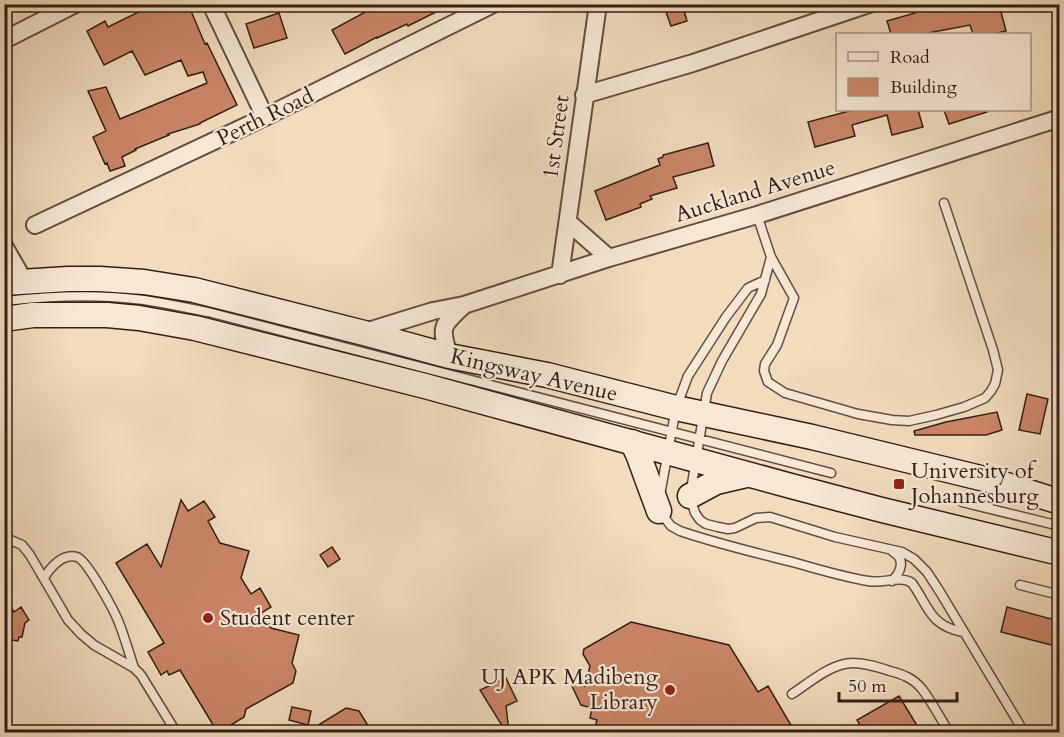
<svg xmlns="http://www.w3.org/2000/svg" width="1064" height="737" font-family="Cardo,serif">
<rect width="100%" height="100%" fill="#f2dcbe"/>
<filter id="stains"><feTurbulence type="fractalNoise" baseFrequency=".00333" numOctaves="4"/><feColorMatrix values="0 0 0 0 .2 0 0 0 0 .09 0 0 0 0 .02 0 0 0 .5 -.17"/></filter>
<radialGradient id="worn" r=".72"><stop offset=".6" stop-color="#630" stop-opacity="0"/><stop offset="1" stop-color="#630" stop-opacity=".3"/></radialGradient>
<path fill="#cc8668" stroke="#321e16" stroke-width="1.5" d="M155,4H188L205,44L207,43L237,105L200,123V124L168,134L169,135L135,149L136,150L122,157L125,166L110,171L107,163L105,164L93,137L106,131L88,91L106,87L120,119L207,83L203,72L188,76L181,60L145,75L132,51L104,65L87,31L105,21L108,27Z
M380,4H452L408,26L407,24L377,38V37L345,54L332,30Z
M949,4H999L1006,31L993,34H973L970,25L923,34H891L887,21L915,13V11Z
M683,7L687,21L671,26L666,12Z
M279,13L287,38L254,48L246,24Z
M853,110H918L923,127L892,135L887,115L852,125L855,136L815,147L808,122Z
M944,110H987V112L949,124Z
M708,143L714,166L673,177L677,188L650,196L652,199L640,204L641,207L606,220L595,191L660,165L658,159L663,157V155Z
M1027,394L1048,399L1040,434L1019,430Z
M997,412L1002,430L986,435H915L914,431L946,422Z
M181,500L188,511L204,501L215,517L208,521L220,543L249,551L241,578L251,594L260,588L271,607L261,613L271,628L299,635L292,663L296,671L293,683L246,709L244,717L223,730L215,728L180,670L169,675L167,671L161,675L148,652L164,643L116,563L147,544L161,567Z
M332,547L340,559L328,567L320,555Z
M4,595L14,612L21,607L29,620L25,623L22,637H19L18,641L4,639Z
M1007,607L1059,621V647L1001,632Z
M631,622L729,645L758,692L768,686L795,732H602L603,729L595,727L597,720L590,718L592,708L581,705L570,682L585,686L590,666L583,654L584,649Z
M506,678L517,701L506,706L509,732H506L480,690Z
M899,696L921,732H864L857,720Z
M292,707L311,711L308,725L289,720Z
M346,708L359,711L372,732H307Z"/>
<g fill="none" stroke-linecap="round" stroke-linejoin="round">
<defs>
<path id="service" d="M757,215L771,257L794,298L777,345L765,364L764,371L768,382L785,393L858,414L892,420L909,421L936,415L964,407L985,398L991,391L995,384L998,370L993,350L944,203
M771,257L761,294L722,361L707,393L690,496L695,513L700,520L706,524L718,527L728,529L735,528L756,518L770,517L835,537L902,552L914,559L927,572L940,592L1024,732
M4,301C48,296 100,294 144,300C165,303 186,308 208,312L831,473
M660,495L676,408L688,376L726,317L748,288L765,280
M962,502L1060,526
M661,513L671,526L680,531C718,544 757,553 796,563C820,570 844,577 868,581C883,584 901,575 912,583C929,607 930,626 963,632
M4,537L22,545L30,555L68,620L81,634L94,645L134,668L141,675L176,732
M44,578C50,568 62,553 77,557C87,560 115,612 119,623C125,638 129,653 134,668
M892,581C901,572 906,559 893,552
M1020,585L1060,595
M792,694C809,683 831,663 853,663C866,663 878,667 890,671C902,674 913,678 922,689C932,702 940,718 949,732"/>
<path id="minor" d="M211,4L265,117
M4,40L75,4
M584,95L693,63L869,4
M568,222L609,258
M35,225L265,117L493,4
M4,246L24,281
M560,275L598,4
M365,332L433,311L464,305L609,258L757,215L1060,118
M449,356C440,327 441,326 463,306"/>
<path id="secondary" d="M4,283L68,279H100L144,282L194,290L364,333L449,356L547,375L676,408L812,437L997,482L1060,502
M4,319L33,315H107L139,318L195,328L425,386L791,486L882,510L1060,553
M632,442L638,454L659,511
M690,496L716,482L746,475"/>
</defs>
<use href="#service" stroke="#624e40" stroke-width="11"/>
<use href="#minor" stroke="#624e40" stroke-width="20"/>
<use href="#secondary" stroke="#321e16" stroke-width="27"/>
<use href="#service" stroke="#f7e8d5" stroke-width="8"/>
<use href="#minor" stroke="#f7e8d5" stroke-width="16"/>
<use href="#secondary" stroke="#f7e8d5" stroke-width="24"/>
</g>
<g fill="#8f2418" stroke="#f7e8d5" stroke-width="2">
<rect x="893" y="478" width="12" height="12" rx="3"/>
<circle cx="208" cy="618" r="6"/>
<circle cx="670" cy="690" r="6"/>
</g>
<g text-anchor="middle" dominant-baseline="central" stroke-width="4.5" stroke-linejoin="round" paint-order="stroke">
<g font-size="22" fill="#321e16" stroke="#f7e8d5">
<text transform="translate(265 117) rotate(-26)">Perth Road</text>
<text transform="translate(556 137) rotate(-82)">1st Street</text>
<text transform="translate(755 191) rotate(-17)">Auckland Avenue</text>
<text transform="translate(534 375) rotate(13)">Kingsway Avenue</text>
</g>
<g font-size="22" fill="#321e16" stroke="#f7e8d5" text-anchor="start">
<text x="911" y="471">University of<tspan x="911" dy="25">Johannesburg</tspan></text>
<text x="220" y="618">Student center</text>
<text x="658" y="677" text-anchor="end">UJ APK Madibeng<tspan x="658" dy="25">Library</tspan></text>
</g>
</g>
<rect width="1064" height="737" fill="none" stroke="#f2dcbe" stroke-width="24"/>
<rect x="6" y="6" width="1052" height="725" fill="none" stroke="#321e16" stroke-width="3"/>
<rect x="12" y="12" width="1040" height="713" fill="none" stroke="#321e16" stroke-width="1.5"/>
<rect x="836" y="33" width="195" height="78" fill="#f7e8d5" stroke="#a89789" stroke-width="1.5"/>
<rect x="848" y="52" width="30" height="9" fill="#f7e8d5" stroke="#a89789" stroke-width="1.5"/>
<text x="890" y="63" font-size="18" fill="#321e16">Road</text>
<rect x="848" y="78" width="30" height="18" fill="#cc8668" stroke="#a89789" stroke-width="1.5"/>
<text x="890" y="93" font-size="18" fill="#321e16">Building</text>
<path d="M839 692v9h118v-9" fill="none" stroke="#321e16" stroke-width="3"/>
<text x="848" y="692" font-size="18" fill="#321e16" stroke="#f7e8d5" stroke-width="4.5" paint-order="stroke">50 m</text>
<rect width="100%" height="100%" filter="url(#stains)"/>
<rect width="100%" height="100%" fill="url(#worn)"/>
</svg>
